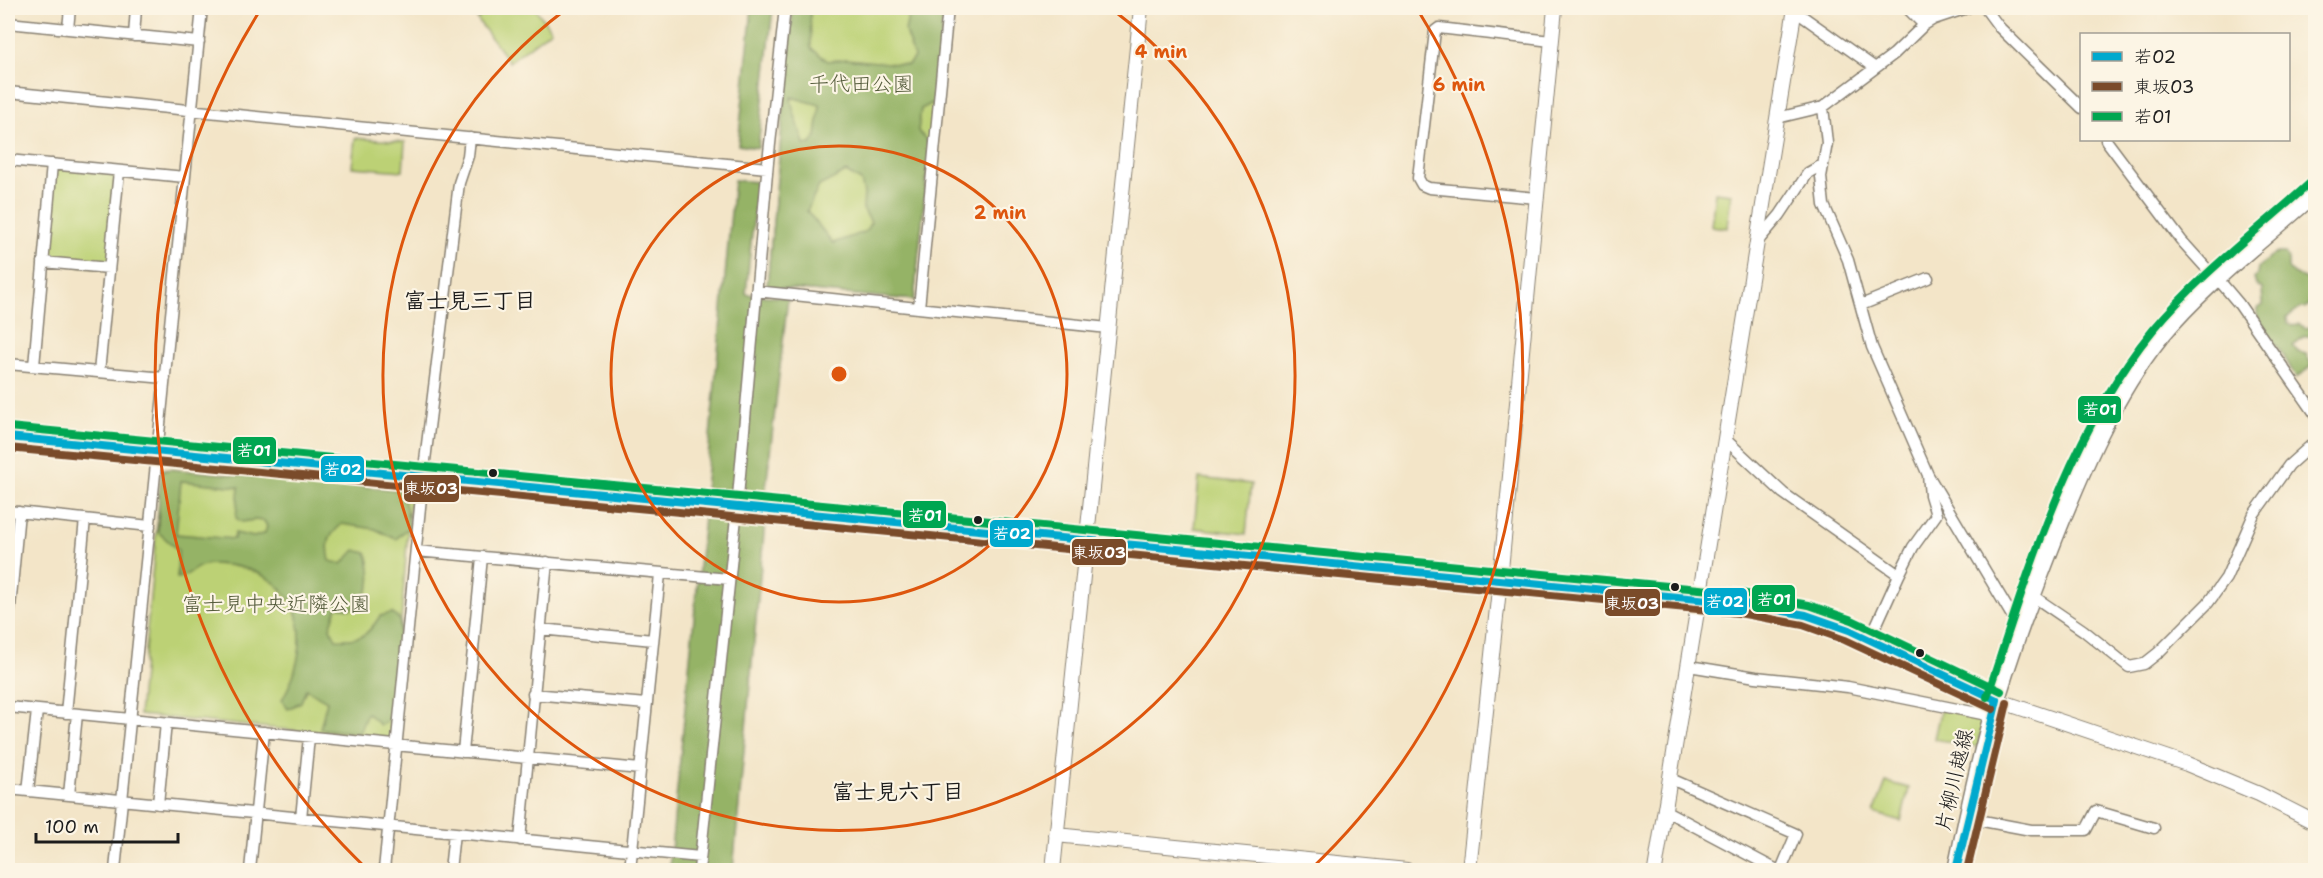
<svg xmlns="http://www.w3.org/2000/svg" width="2323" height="878" font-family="'Shantell Sans','Klee One',sans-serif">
<rect width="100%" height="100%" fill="#fcf5e5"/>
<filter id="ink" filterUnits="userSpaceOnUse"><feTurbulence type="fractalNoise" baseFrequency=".0167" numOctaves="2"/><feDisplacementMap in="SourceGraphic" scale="12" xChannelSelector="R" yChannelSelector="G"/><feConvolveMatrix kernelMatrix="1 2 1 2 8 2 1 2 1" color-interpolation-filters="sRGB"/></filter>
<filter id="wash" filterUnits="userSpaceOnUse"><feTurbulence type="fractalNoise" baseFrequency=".008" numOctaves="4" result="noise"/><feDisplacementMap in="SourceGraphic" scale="24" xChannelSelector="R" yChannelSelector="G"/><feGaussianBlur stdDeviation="1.35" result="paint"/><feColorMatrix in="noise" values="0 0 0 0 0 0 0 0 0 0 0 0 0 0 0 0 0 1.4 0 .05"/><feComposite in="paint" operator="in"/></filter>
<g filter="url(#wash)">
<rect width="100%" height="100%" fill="#f3e5c8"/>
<path fill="#bcd175" stroke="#6c7648" stroke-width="1.5" d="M492,8H535L551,30L509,62L477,19Z
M793,8H944L914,300L767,287Z
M355,138L405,142L403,171L352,167Z
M52,164L119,171L109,268L43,262Z
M1715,192L1731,194L1727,228L1711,226Z
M162,469L411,491L392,740L139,715Z
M1199,478L1251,484L1246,534L1194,528Z
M1941,707L1984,718L1978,747L1934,739Z
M1886,782L1909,788L1901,821L1874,813Z"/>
<path fill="#95b366" stroke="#586841" stroke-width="1.5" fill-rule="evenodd" d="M752,8H773L758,148L738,145Z
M793,8H810L811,48L828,61L846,59L908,65L914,57L905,31L910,8H944L935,102L921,109L918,131L930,144L914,300L767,287ZM791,97L820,105L816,136L811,144L804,145C801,128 792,114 791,97ZM846,172L861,181L864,193L863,209L871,222L865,232L833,243L807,211L819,186Z
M734,180L757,182L746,294L788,298L765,496L705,490Z
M2278,253H2285L2288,260V269L2296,275L2312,281C2316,294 2315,299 2305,308H2300L2287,317L2288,323L2293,326L2299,324L2305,328L2310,327L2315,310V336H2304L2293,346L2298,352L2306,354L2312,366L2296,378C2290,367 2284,355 2276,345C2267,334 2256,324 2257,309L2263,305L2262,289L2256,285L2254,279L2257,275L2258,268L2271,256Z
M170,469L402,490L410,526L396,539L375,529L342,524C328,536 326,542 330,561L342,564L355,550L367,553C373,578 374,593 351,609L337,607L330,628L336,639C360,640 366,638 380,616L392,613L400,620L392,720L380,725L367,713L359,733L320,729L327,701L306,689L301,702L288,709L282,700C320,632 298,567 214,564C195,563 190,577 177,578L178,550L158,532L159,493L162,471ZM181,481L239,487L236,518L242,522L254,520L264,521L267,526L265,533L254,537L235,533L234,539L176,534Z
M704,517L765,522L733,870H669Z"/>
</g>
<g filter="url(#ink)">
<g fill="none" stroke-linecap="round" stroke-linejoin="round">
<defs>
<path id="minor" d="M1907,8L1924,25
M1985,8L1999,27L2082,108
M1795,11L1874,67
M8,23L199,42
M1924,25L1929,8
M68,29L70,8
M134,36L136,8
M8,92L767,168
M1823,107L1827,143L1821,177L1824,205L1848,260L1872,347L1928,475
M1777,118L1823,107L1894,54L1924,25L1934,19L1967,8
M2106,140L2181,240L2216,279
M8,160L185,177
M1537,198L1429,188L1422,185L1418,178L1435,31L1439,28L1551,41
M1757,242L1780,215L1808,173L1822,165
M43,262L109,268
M2217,278L2239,304L2316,415
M756,291L1108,328
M1861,305L1928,278
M919,308L948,8
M8,364L165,378
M34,366L52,164
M99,372L119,171
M1726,440L1783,493L1899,575L1870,639
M8,511L150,526
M416,551L729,579
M1899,575L1913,547L1936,515L1930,495L1928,475L2021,631
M2033,596L2083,630L2129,667L2144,664L2158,653L2208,603L2226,578L2254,514L2289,465L2316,441
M8,629L19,512
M540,629L653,640
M1689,666L1756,677L1848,687L1992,716
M533,694L646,704
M8,707L640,769
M66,713L85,519
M463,752L482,557
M1671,779L1796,834L1781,870
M8,789L700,857
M28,791L37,711
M69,795L77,714
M158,804L166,723
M1666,811L1777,870
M301,818L309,737
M1967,818L2031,830H2086L2096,811L2154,828
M520,840L547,562
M115,870L202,8
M250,870L264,732
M384,870L423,477L459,183L468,156L470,138
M450,870L454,833
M630,870L660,574
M699,870L737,508L768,162L785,8"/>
<path id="tertiary" d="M8,437L1700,599L1778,609L1849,630L1997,700L2187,764L2259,794L2316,823
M1056,835L1407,870
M1053,870L1141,8
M1469,870L1500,580L1555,8
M1655,870L1795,8"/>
<path id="secondary" d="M1956,870C1967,819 1977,767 1992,716C2009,655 2032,596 2055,537C2083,467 2113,396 2160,337C2206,282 2263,240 2316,192"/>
</defs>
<use href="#minor" stroke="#888072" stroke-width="13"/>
<use href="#tertiary" stroke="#888072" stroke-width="16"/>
<use href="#secondary" stroke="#888072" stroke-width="19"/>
<use href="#minor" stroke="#fff" stroke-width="10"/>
<use href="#tertiary" stroke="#fff" stroke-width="14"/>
<use href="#secondary" stroke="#fff" stroke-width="16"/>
<defs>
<path id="bus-1" d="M8,437L1740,603L1806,615L1849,630L1997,700
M1956,870L1997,700"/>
<path id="bus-2" d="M8,448L1739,613L1803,625L1845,640L1993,709
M1967,870L2007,703"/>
<path id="bus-3" d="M9,427L1741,593L1809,605L1852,620L2001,691
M1987,697C2028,573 2069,432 2153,330C2199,275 2256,232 2309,184"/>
</defs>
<use href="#bus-1" stroke="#fcf5e5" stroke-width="12"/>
<use href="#bus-2" stroke="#fcf5e5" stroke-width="12"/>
<use href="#bus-3" stroke="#fcf5e5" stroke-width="12"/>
<use href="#bus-1" stroke="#00a9ce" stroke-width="8"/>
<use href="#bus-2" stroke="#7a4b2a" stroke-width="8"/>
<use href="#bus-3" stroke="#00a651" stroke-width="8"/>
</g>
</g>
<g fill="none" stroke="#de560d" stroke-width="3">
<circle cx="839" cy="374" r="228"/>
<path d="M1113 10A456 456 0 1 1 565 10"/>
<path d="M368 870A684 684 0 0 1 259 12M1419 12A684 684 0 0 1 1310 870"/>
</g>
<g fill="#1c1c1c" stroke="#fcf5e5" stroke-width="2">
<circle cx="493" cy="473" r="5"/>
<circle cx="978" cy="520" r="5"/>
<circle cx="1675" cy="587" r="5"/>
<circle cx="1920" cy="653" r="5"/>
</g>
<g text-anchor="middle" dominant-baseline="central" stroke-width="4.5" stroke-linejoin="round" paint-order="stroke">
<g font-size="21" fill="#545b3b" stroke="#fcf5e5">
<text x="861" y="84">千代田公園</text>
<text x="276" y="604">富士見中央近隣公園</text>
</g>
<g font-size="21" fill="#1c1c1c" stroke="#fcf5e5">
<text transform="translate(1954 780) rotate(-77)">片柳川越線</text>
</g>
<g font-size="22" font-weight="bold" fill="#1c1c1c" stroke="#fcf5e5">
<text x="470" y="300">富士見三丁目</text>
<text x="898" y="791">富士見六丁目</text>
</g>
</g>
<circle cx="839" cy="374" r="9" fill="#de560d" stroke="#fcf5e5" stroke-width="3"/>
<g font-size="18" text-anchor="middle" font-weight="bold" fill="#de560d" stroke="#fcf5e5" stroke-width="4.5" stroke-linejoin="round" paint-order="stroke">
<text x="1161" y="58">4 min</text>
<text x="1459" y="91">6 min</text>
<text x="1000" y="219">2 min</text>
</g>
<g stroke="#fcf5e5" stroke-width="2">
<rect x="2077" y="395" width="45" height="29" rx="6" fill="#00a651"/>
<rect x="232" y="436" width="45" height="29" rx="6" fill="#00a651"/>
<rect x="320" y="455" width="45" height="28" rx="6" fill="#00a9ce"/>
<rect x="403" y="474" width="57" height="29" rx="6" fill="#7a4b2a"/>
<rect x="902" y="500" width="45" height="29" rx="6" fill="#00a651"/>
<rect x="989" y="519" width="45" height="29" rx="6" fill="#00a9ce"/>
<rect x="1071" y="538" width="56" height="28" rx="6" fill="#7a4b2a"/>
<rect x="1751" y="584" width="45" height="29" rx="6" fill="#00a651"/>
<rect x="1703" y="587" width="45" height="29" rx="6" fill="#00a9ce"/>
<rect x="1604" y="588" width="57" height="29" rx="6" fill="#7a4b2a"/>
</g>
<g font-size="16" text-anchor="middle" font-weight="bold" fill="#fff">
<text x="2100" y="415">若01</text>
<text x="254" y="456">若01</text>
<text x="343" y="475">若02</text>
<text x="431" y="494">東坂03</text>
<text x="925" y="521">若01</text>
<text x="1012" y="539">若02</text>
<text x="1099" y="558">東坂03</text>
<text x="1774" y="605">若01</text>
<text x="1725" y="607">若02</text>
<text x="1632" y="609">東坂03</text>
</g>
<rect width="2323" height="878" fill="none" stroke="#fcf5e5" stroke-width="30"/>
<rect x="2080" y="33" width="210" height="108" fill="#fcf5e5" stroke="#a29e95" stroke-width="1.5"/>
<rect x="2092" y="52" width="30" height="9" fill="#00a9ce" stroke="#a29e95" stroke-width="1.5"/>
<text x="2134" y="63" font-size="18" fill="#1c1c1c">若02</text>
<rect x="2092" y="82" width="30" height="9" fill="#7a4b2a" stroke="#a29e95" stroke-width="1.5"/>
<text x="2134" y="93" font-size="18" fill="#1c1c1c">東坂03</text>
<rect x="2092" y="112" width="30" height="9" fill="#00a651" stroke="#a29e95" stroke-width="1.5"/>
<text x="2134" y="123" font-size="18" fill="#1c1c1c">若01</text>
<path d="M36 833v9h142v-9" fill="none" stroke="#1c1c1c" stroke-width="3"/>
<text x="45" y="833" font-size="18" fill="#1c1c1c" stroke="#fcf5e5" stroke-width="4.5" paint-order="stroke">100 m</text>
</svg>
